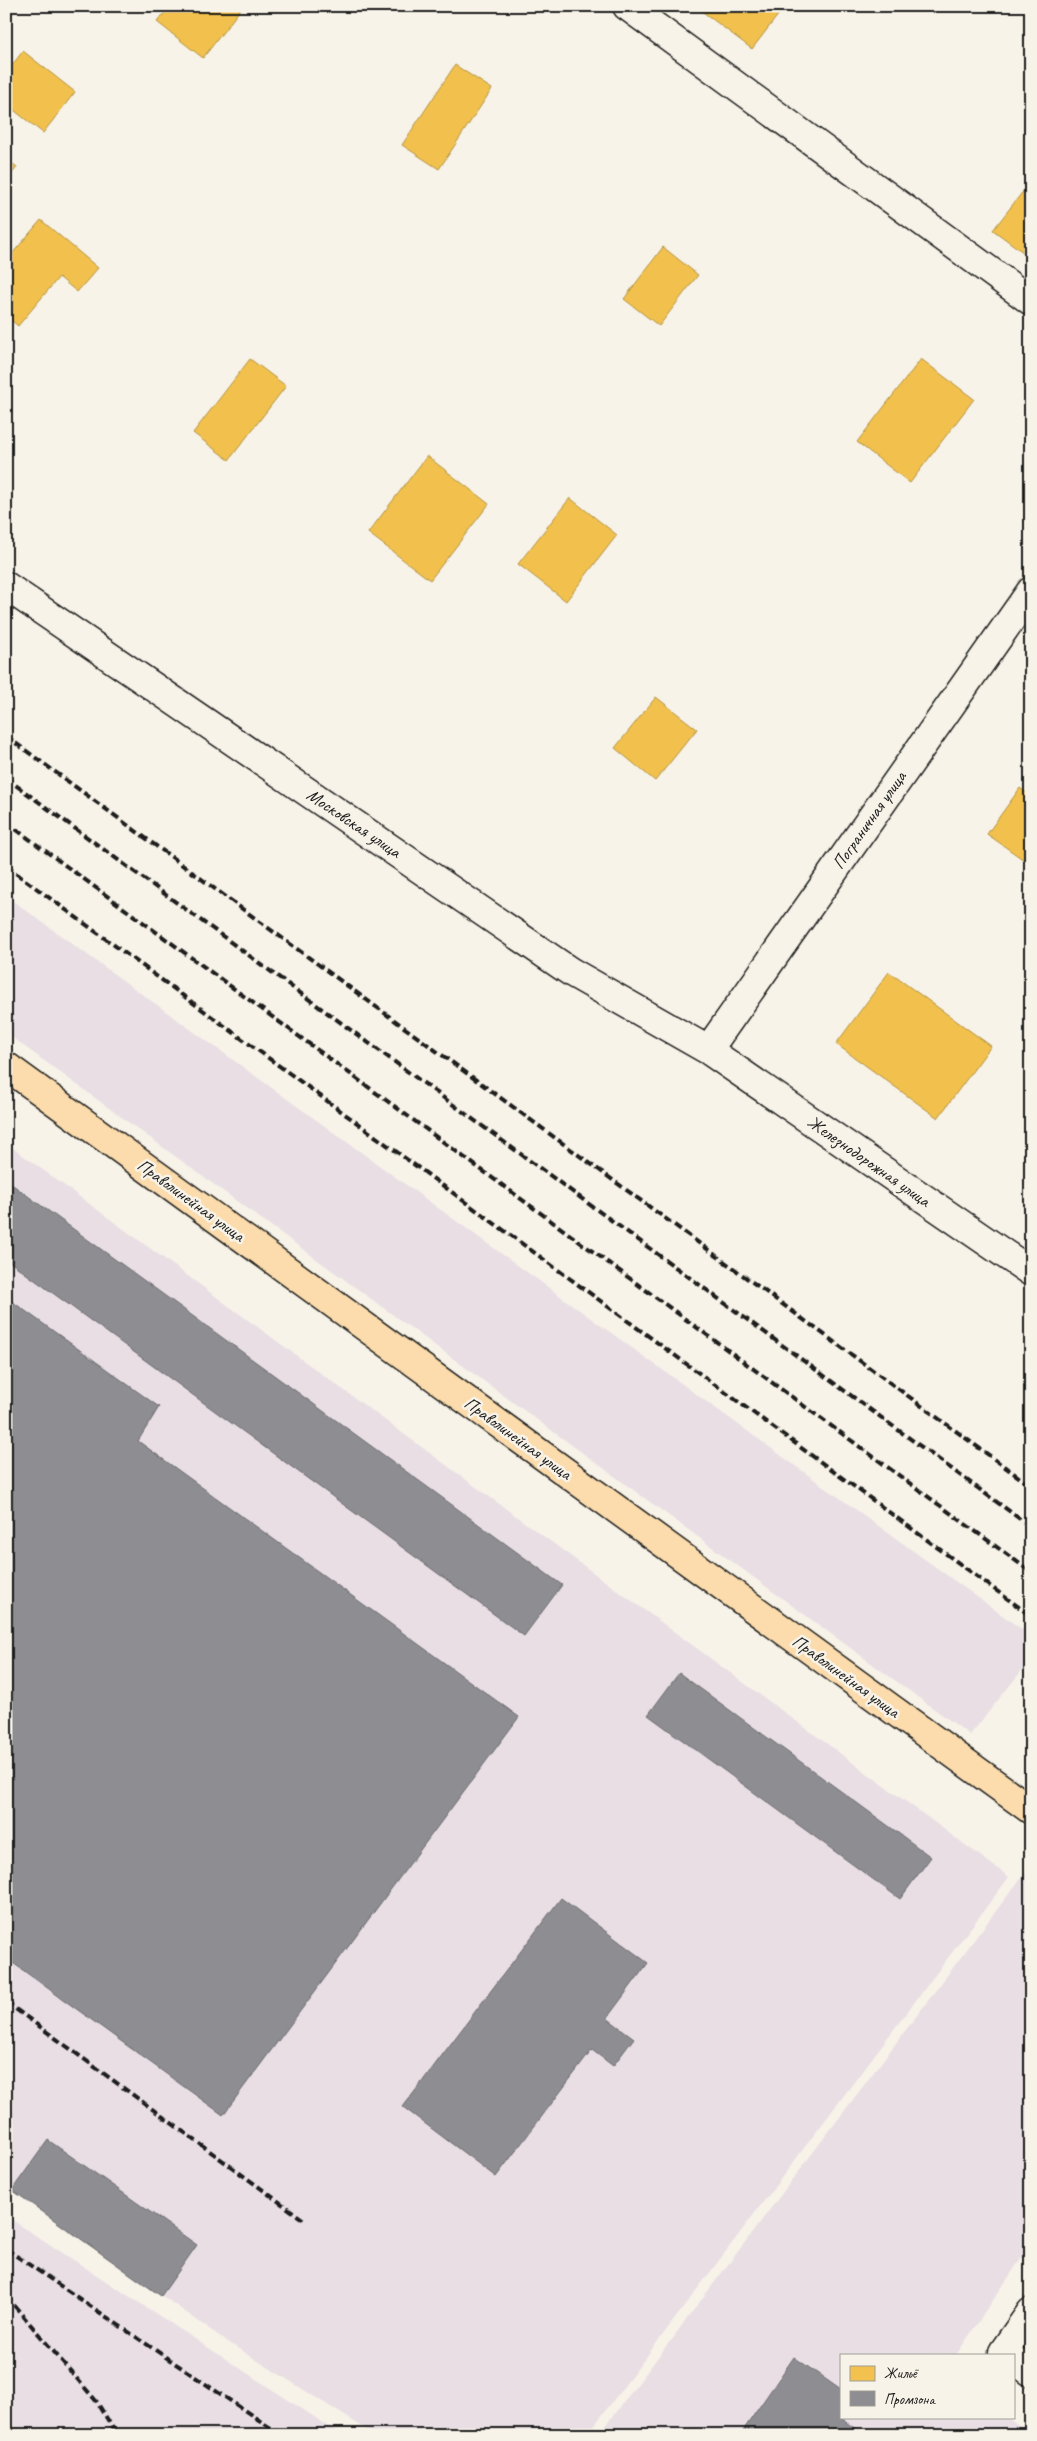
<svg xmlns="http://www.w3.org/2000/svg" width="1037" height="2441" font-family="Caveat,sans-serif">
<rect width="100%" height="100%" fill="#f7f3e8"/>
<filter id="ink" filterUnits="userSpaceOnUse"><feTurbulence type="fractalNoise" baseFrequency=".02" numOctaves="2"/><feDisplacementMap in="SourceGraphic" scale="10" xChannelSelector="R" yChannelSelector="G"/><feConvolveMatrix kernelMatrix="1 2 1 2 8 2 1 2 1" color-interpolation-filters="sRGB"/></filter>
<g filter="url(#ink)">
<path fill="#e8dee4" d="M6,896L1031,1636V1659L970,1735L6,1033Z
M6,1143L1009,1877L587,2435H375L225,2340L6,2186Z
M1030,1866L1031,2244L956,2355H841V2417H1006L1031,2435H599Z
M6,2216L342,2435H6Z"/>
<path fill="#f2c14e" stroke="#b2903f" d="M170,6H243L203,58L157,22Z
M695,6H785L752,49Z
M23,51L75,92L43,133L6,104V73Z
M455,65L492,89L439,169L402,145Z
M6,159L17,167L6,182Z
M1028,185L1031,187V258L993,230Z
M41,220L98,268L77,292L59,277L18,326L6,316V261Z
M663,247L698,275L659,326L624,299Z
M250,359L286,386L229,460L193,433Z
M921,359L974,399L910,483L857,442Z
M427,456L489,504L430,580L368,533Z
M570,498L617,535L566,601L518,564Z
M656,697L697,729L655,781L615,748Z
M1020,788L1031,796V865L987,834Z
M889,972L991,1046L938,1118L836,1044Z"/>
<path fill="#8d8d92" stroke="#6b6b6f" d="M6,1180L562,1585L524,1636L6,1259Z
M6,1297L159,1407L138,1441L519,1717L223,2115L6,1958Z
M679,1673L931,1857L900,1899L648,1715Z
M561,1898L648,1963L607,2018L634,2038L613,2066L592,2050L496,2177L403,2107Z
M48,2140L197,2245L161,2296L12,2190Z
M794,2357L841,2390V2418L865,2435H740Z"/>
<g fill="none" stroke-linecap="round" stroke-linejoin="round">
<defs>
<path id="minor" d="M627,6L1031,301
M6,586L571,972L708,1050L1031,1272
M708,1050L1031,591
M1007,2355L1003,2352L1031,2312
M1013,2359L1031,2372"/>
<path id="major" d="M6,1066L1031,1810"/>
</defs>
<use href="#minor" stroke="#1c1c1c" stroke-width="31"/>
<use href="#major" stroke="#1c1c1c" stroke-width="31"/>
<use href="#minor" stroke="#f7f3e8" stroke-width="28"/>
<use href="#major" stroke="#fcdcac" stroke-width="28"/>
<path stroke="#1c1c1c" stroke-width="4" stroke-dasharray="8 4" stroke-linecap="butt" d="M6,736L1031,1486
M6,778L1031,1527
M6,822L1031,1572
M6,866L1031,1616
M6,2002L304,2220
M6,2249L281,2435
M6,2296L97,2402L117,2435"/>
</g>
</g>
<g text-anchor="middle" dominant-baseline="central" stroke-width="5" stroke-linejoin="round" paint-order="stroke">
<g font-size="18" fill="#1c1c1c" stroke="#f7f3e8">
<text transform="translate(869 820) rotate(-55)">Пограничная улица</text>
<text transform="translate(354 823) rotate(34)">Московская улица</text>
<text transform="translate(869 1161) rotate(35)">Железнодорожная улица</text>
<text transform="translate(191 1200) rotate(36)">Праволинейная улица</text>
<text transform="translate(518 1438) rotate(36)">Праволинейная улица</text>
<text transform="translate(846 1676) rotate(36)">Праволинейная улица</text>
</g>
</g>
<rect width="1037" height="2441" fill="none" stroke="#f7f3e8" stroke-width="25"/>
<rect x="12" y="12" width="1012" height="2416" fill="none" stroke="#1c1c1c" stroke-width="2" filter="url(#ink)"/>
<rect x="840" y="2354" width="175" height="65" fill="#f7f3e8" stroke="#9f9d96"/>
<rect x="850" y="2366" width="25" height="15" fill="#f2c14e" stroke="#9f9d96"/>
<text x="884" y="2378" font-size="15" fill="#1c1c1c">Жильё</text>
<rect x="850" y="2391" width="25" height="15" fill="#8d8d92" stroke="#9f9d96"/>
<text x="884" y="2404" font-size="15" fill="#1c1c1c">Промзона</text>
</svg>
